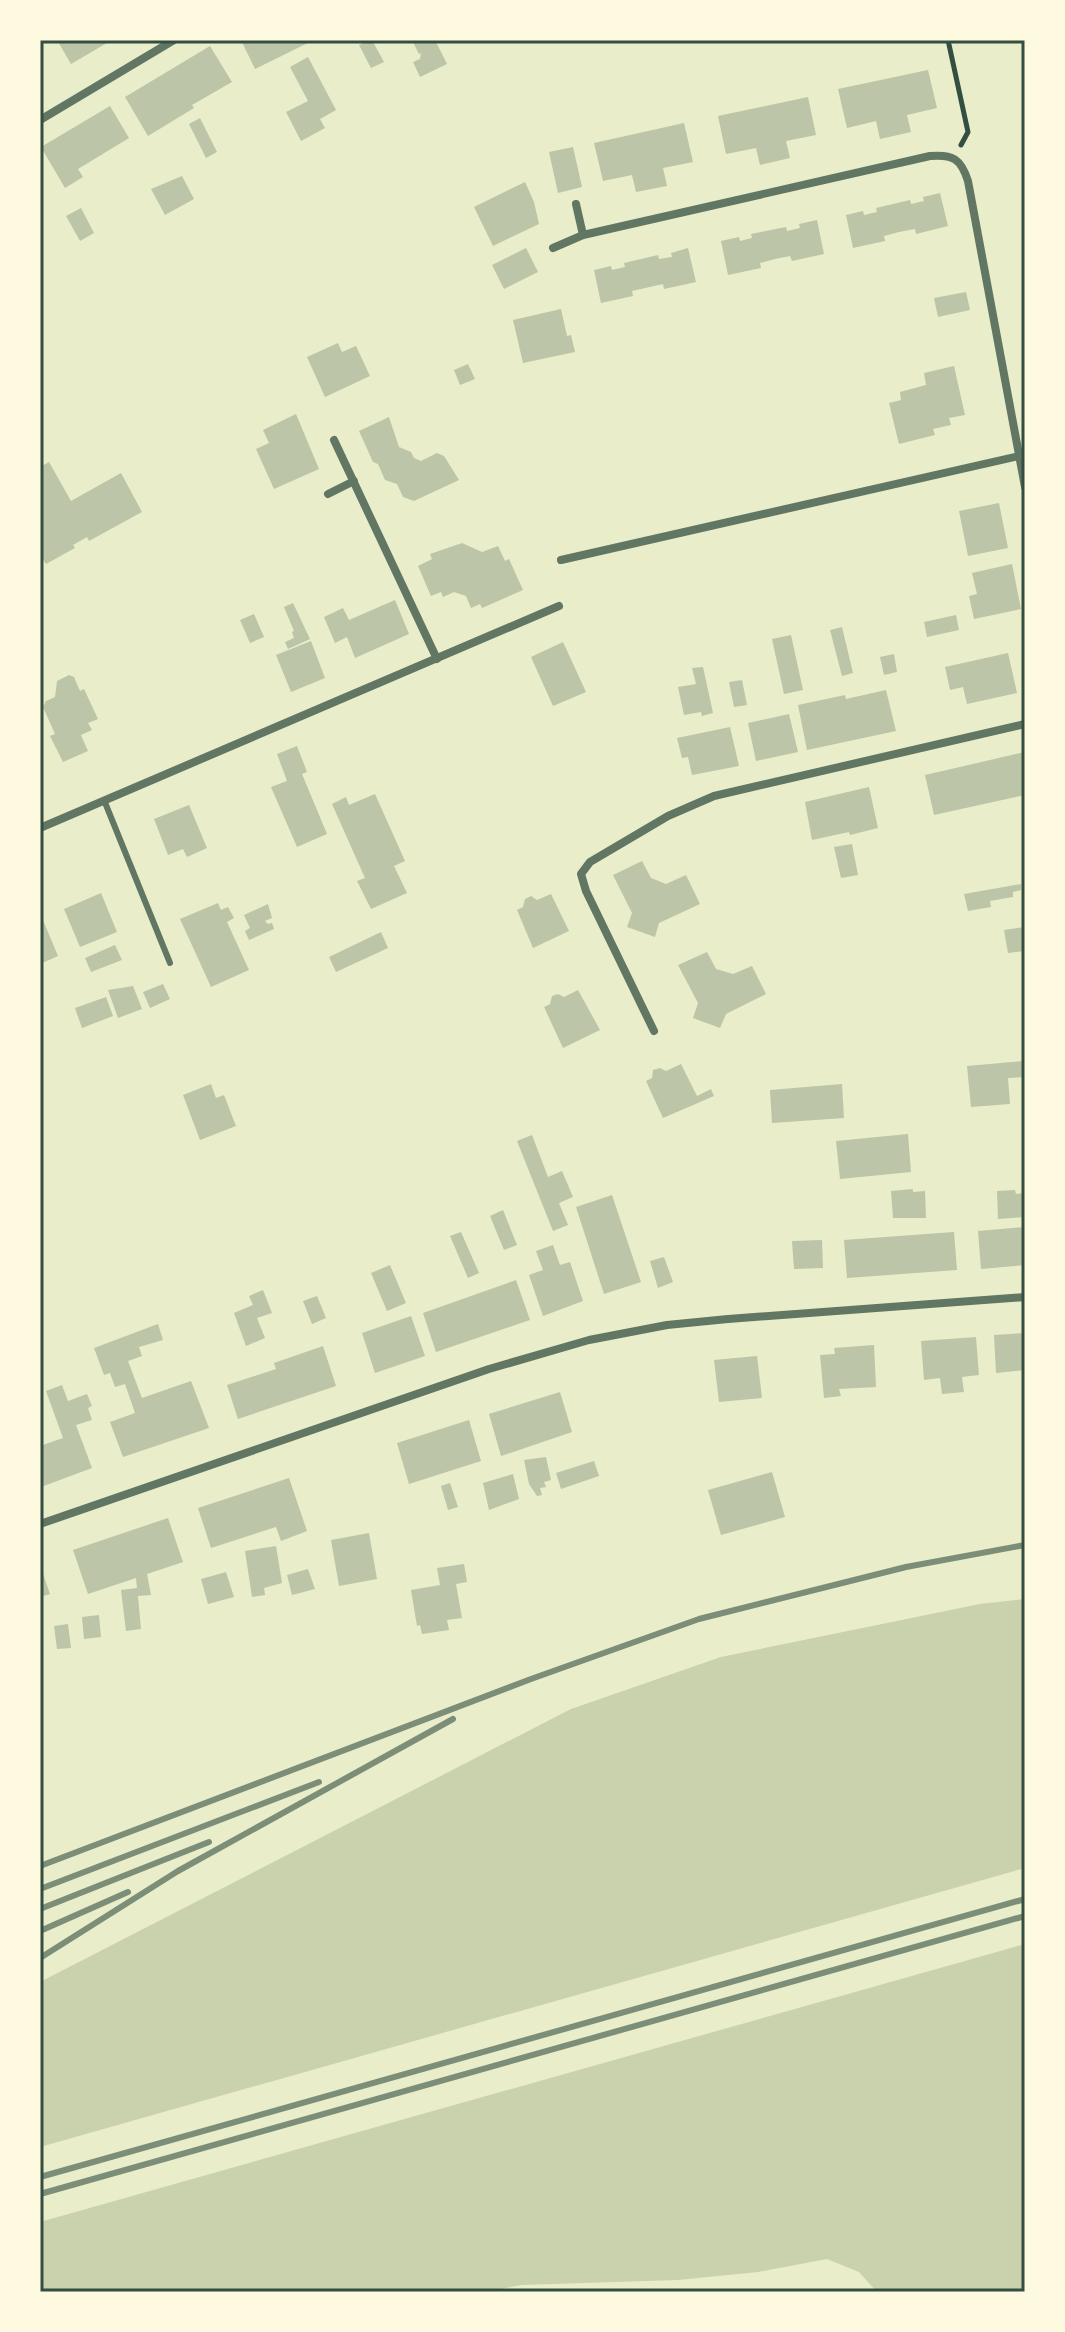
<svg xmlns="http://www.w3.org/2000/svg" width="1065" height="2332" font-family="Lora,serif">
<rect width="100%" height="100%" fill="#e9edc9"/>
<path fill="#cad2ad" d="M1025,1599V1868L40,2147V1982L571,1709L721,1657L980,1604Z
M1025,1944V2292H877L859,2272L827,2259L758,2272L678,2280L522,2285L484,2292H40V2222Z"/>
<path fill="#bcc5a7" d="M57,40H112L71,64Z
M241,40H314L255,69Z
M369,40H372L384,62L371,68L359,45Z
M412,40H435L447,64L420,77L413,62L420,59L421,53L419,54Z
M210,46L232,82L192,105L194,108L148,136L125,97Z
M308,57L336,110L320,119L325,128L301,141L286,112L308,101L290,67Z
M928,70L937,108L907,115L911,132L880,139L876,121L847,128L838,89Z
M808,97L816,135L786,141L790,158L760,165L756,148L726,154L718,116Z
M110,106L129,138L78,169L83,177L65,188L41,147Z
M200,118L217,152L206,158L189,124Z
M684,123L693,162L663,168L667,186L636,192L632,175L603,181L594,143Z
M573,147L582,187L558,193L549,152Z
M182,176L194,199L165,215L151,189Z
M525,182L534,202L539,224L493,246L474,207Z
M940,193L948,226L916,234L915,229L899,232L884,236L885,241L853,248L846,215L863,211L864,215L877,212L876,208L910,200L911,204L924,201L923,197Z
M81,208L94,233L80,241L66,216Z
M817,220L824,254L792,261L790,256L775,259L760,263L761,268L728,275L721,241L739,237L740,241L752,238L751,234L786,227L787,231L800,228L799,224Z
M526,248L538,272L504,289L492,265Z
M688,248L696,282L664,289L663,284L632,291L633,296L601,303L594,270L611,266L612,270L625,267L624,263L658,255L659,259L672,257L671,253Z
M966,292L970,310L938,317L934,298Z
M561,309L567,336L571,335L575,352L523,363L513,320Z
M338,343L342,352L356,346L370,376L325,397L307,357Z
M468,364L475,379L460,385L454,370Z
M954,366L965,415L949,418L951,425L933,429L935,435L899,444L889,403L901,400L900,392L926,385L924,373Z
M296,414L319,469L274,489L256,449L269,443L263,430Z
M389,417L399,447L411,452L414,458L421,461L437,453L444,456L459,480L414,501L403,497L397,484L385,480L378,464L373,462L359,431Z
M49,462L71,501L121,473L142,512L89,541L87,537L73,545L75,548L46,564L40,554V467Z
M999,503L1008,548L968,556L959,511Z
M462,543L482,552L498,546L505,561L509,559L523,590L482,608L480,604L471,608L466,596L454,592L443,597L441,592L431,596L418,566L432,559L430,554Z
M1012,564L1021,609L974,619L969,596L977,594L972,573Z
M395,600L409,634L355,658L347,637L335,643L324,617L343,608L349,620Z
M293,603L310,639L288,649L285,642L294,638L292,632L294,631L284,607Z
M254,614L264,637L250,643L240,620Z
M956,615L959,630L927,637L924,622Z
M842,627L853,673L842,676L830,630Z
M791,635L803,690L784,694L772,639Z
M311,641L325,678L291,692L276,655Z
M563,642L586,692L553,706L531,657Z
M1008,653L1017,693L967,704L963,687L950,690L945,667Z
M894,654L897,672L884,675L880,657Z
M703,667L713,713L702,716L701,712L684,715L678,687L696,684L692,668Z
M69,675L74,677L80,691L84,689L98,719L88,723L92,730L81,735L88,751L63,762L50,736L55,734L43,707L46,701L55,697L57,681Z
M742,680L747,705L734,707L729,682Z
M886,690L896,731L807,750L798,705L845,695L846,699Z
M789,714L798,752L756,761L748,723Z
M730,727L739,766L692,775L688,757L682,758L677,738Z
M297,746L307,772L302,774L327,834L297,847L271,787L287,781L277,754Z
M1025,752V795L934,815L925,775Z
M869,787L878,828L850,835L849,832L812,840L805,802Z
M375,794L405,861L394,866L407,893L371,909L357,881L365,878L332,804L346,797L349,805Z
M189,805L207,848L187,857L183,849L168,855L154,819Z
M852,844L858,875L841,878L834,847Z
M642,861L651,878L666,884L686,875L700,904L659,923L655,937L627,927L632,913L613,875Z
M1021,884V890L1013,892V897L990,901L991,907L968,911L964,894Z
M101,893L117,932L80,947L64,909Z
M551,894L569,931L533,948L517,910L523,907L525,899L531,896L537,900Z
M218,903L221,910L228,907L234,918L227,922L249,970L211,987L180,919Z
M268,904L272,918L265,921L268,924L272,923L274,929L249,940L245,931L250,928L244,915Z
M40,913L58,956L40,964Z
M1025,927V951L1008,953L1004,930Z
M381,932L388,948L336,972L329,957Z
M115,945L122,960L91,972L85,958Z
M707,952L716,969L733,974L752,966L766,994L726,1014L720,1028L693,1018L698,1003L678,965Z
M163,984L170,999L150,1008L143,992Z
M133,986L142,1009L118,1018L108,990Z
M578,990L600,1030L563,1048L544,1007L550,1004L552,996L558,994L564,997Z
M106,997L113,1016L82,1028L75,1008Z
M1023,1061L1024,1077L1008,1078L1010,1104L971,1107L967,1066Z
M681,1064L697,1096L711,1089L714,1096L663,1118L646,1081L652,1078L653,1070L660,1068L666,1071Z
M211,1084L216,1098L224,1095L236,1126L200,1140L183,1095Z
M842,1084L844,1118L772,1123L770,1090Z
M908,1134L911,1172L840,1179L836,1141Z
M532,1135L548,1177L562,1171L573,1197L559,1203L568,1225L553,1231L517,1141Z
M913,1189V1192L925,1191L926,1218H893L891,1191Z
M1015,1190L1016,1194L1025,1193V1217L998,1219L997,1191Z
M612,1195L641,1282L604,1294L576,1207Z
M503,1210L517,1245L504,1250L490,1216Z
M1025,1227V1265L981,1269L978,1231Z
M461,1232L479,1273L468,1278L450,1236Z
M954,1232L957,1270L847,1278L844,1240Z
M822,1240L823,1268L794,1269L792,1241Z
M553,1245L560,1265L570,1262L583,1301L543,1316L529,1275L543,1270L536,1251Z
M664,1257L673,1282L658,1288L650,1261Z
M390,1265L406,1303L387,1311L371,1273Z
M516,1280L530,1320L436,1352L423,1313Z
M263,1290L272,1313L257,1318L265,1338L246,1346L234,1313L253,1305L249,1296Z
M317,1296L326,1318L312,1324L303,1301Z
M411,1316L425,1356L375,1373L362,1333Z
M158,1324L163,1340L139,1347L142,1356L128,1361L142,1398L191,1381L209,1428L123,1457L110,1422L135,1413L125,1384L115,1387L110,1373L104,1375L94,1348Z
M1025,1333V1370L996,1373L994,1335Z
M976,1337L979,1375L962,1377L964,1392L942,1394L940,1378L924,1380L921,1341Z
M874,1345L876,1387L839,1389L841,1396L824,1398L820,1355L835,1354L834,1348Z
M323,1346L336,1386L238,1419L227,1385L276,1369L274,1363Z
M757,1356L762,1398L719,1402L714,1360Z
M62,1385L68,1401L87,1394L92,1406L88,1408L92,1420L76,1425L92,1468L41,1487L40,1446L63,1438L46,1391Z
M560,1392L572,1432L501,1456L489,1414Z
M469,1420L481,1461L409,1484L397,1443Z
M546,1457L551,1480L544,1482L546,1487L540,1488L542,1495L537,1496L529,1484L524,1460Z
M594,1461L599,1476L561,1489L556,1473Z
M772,1472L785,1517L721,1535L708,1490Z
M513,1474L519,1499L489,1510L483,1483Z
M289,1478L307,1531L281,1541L276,1527L211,1548L198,1508Z
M450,1483L458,1507L448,1510L441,1486Z
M168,1518L183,1562L147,1574L151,1595L138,1596L141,1629L126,1631L121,1590L137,1588L136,1578L88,1594L73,1550Z
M369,1533L377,1579L339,1586L331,1540Z
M276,1546L282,1583L264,1588L265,1595L252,1597L245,1551Z
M464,1564L467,1582L456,1584L462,1618L447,1620L449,1630L422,1634L420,1625L417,1626L411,1590L440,1585L437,1568Z
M40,1565L50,1594L40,1597Z
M308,1569L315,1589L292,1595L287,1575Z
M226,1572L234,1597L208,1604L201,1579Z
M99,1615L101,1637L84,1639L82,1617Z
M68,1624L71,1648L57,1649L54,1626Z"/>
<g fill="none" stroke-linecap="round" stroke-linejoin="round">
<path stroke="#344e41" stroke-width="5" d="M948,40L968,132L961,145"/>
<path stroke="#617663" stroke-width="6" d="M104,800L170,963"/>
<path stroke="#617663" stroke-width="8" d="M40,120L174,40
M576,204L583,235
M553,248L583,235L930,156C953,154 961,159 968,181L1025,487
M334,440L437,659
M328,494L354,481
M561,560L1019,456
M40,828L559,606
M654,1031L586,891L581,874L590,862L668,816L714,796L1025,724
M40,1524L489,1369L589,1340L667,1325L728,1319L1025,1297"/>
<path stroke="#7c8e77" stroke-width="6" d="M40,1866L531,1679L699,1619L906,1567L1025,1545
M40,1889L319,1782
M40,1909L209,1842
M40,1931L128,1892
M40,1958L178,1871L453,1719
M40,2177L1025,1899
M40,2194L1025,1916"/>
</g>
<rect width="1065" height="2332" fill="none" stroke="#fefae0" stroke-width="84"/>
<rect x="42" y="42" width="981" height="2248" fill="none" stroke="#344e41" stroke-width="3"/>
</svg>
